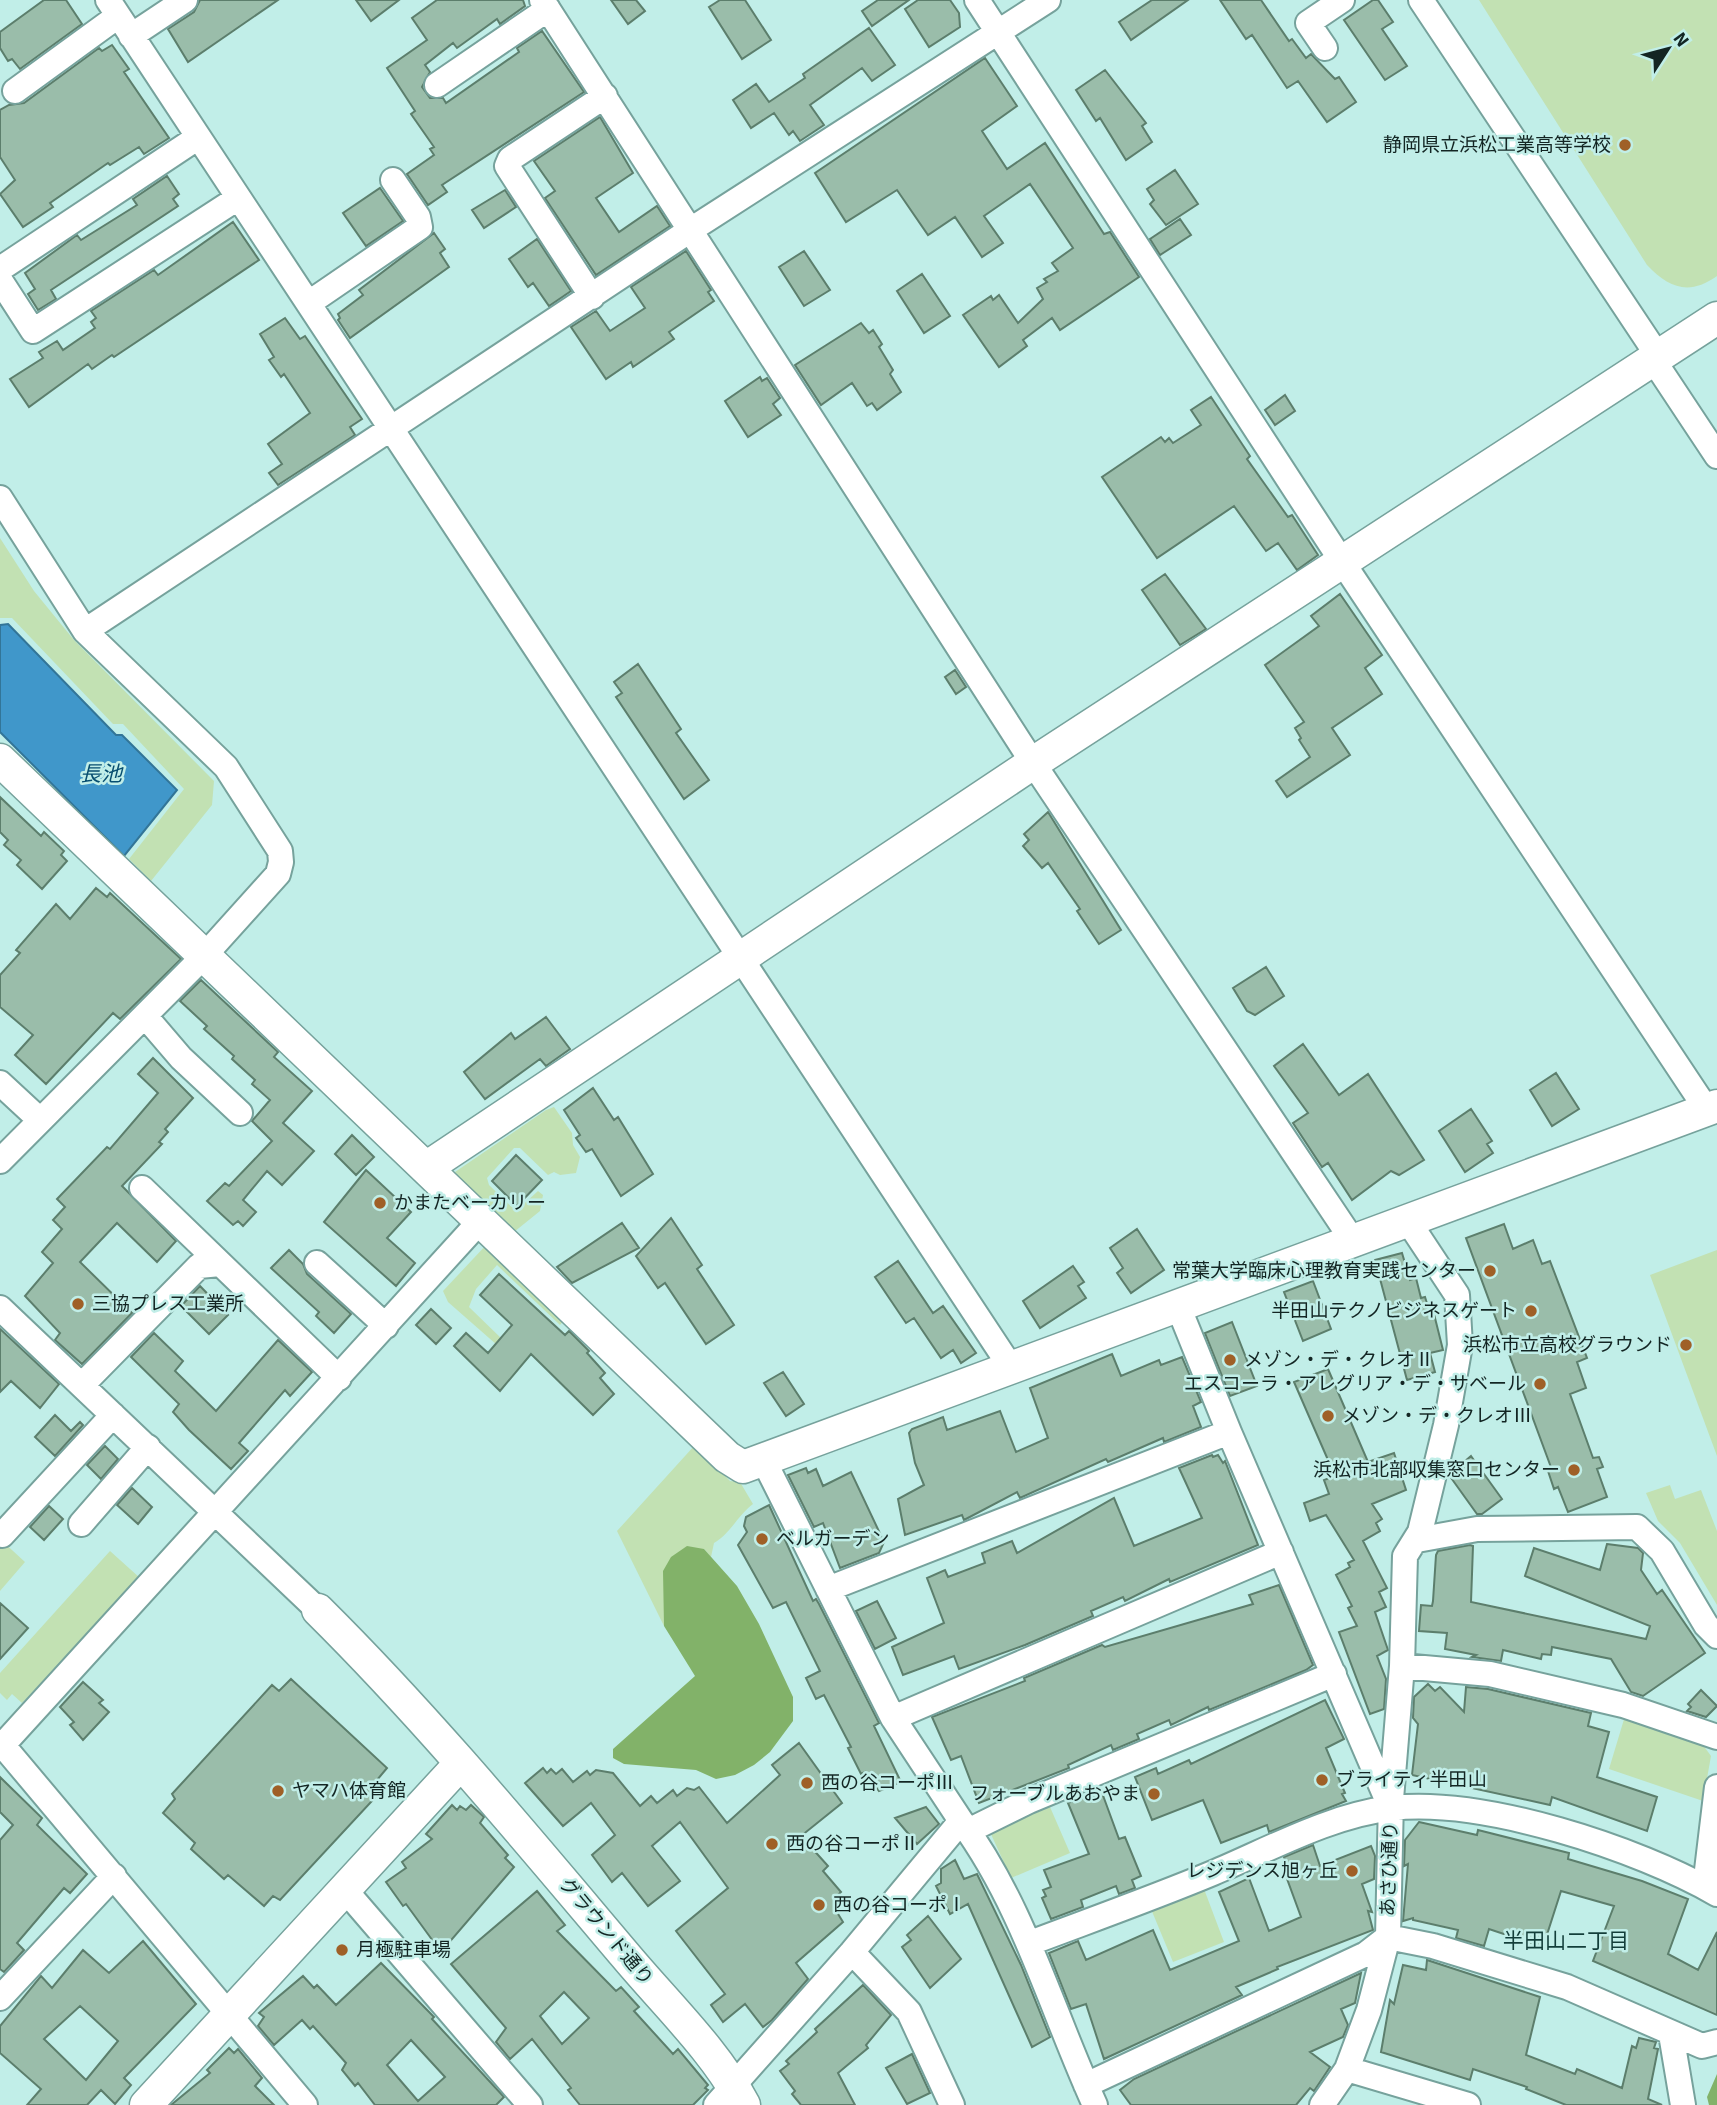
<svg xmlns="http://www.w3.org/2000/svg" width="1717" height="2105" font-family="'Source Sans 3','Noto Sans JP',sans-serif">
<rect width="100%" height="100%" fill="#c1eee8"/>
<path fill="#c2e1b3" d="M1479,0H1717V276C1689,296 1669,288 1647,265Z
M0,538L34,591L74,640L214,781L212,805L151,881L129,859L184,789L123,724H113L12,618H0Z
M554,1107L572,1133L573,1145L580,1157L576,1173L560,1175L554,1172L548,1175L520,1148H514L487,1178L489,1185L516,1211L538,1191L543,1195L540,1211L514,1232L457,1179L455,1172L546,1110Z
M488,1243L566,1318L560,1325L497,1265L476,1289L469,1307L503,1340L497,1345L448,1302L443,1291Z
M1717,1250V1456L1650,1275Z
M695,1445L730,1481L740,1482L753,1504C737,1516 732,1532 714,1543L711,1557L704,1549L665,1599L664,1626L617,1531Z
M1670,1485L1675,1499L1701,1490L1717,1531V1605L1680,1543L1658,1521L1646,1493Z
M0,1539L25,1562L0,1591Z
M110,1551L140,1578L22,1703L12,1694L7,1700L0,1693V1673Z
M1625,1716L1703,1745L1711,1756L1703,1801L1609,1769Z
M1050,1807L1070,1853L1011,1878L990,1832Z
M1204,1889L1224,1942L1173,1962L1151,1909Z"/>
<path fill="#82b269" d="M687,1546L704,1549L737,1586L759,1624L793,1697V1721L770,1752L754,1765L735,1775L716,1779L696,1770L624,1764L613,1758V1749L695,1676L664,1626L663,1571L671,1557Z
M1717,2074V2105H1709L1707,2097Z"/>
<path fill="#4097ca" stroke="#327598" stroke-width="2" d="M8,624L116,735H122L177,790L124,856L0,732V625Z"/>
<path fill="#9abdaa" stroke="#5c7e6c" stroke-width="2" fill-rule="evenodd" d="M44,0H66L82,24L20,69L12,59L8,61L0,48V32Z
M200,0H278L188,62L168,29L194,12Z
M356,0H399L371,21Z
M437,0H523L525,6L500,24L497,19L457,48L453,43L425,65L430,72L422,87L430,98H443L446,103L519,52L517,48L542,31L584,92L442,185L447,192L428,205L407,174L434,155L430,149L434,147L411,114L415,111L387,68L427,40L412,18Z
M611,0H636L645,11L628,24Z
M720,0H745L771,40L742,59L709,7Z
M878,0H909L872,26L862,11Z
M918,0H950L959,13L960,27L929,47L905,9Z
M1152,0H1188L1131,40L1119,22Z
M1220,0H1261L1289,41L1292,39L1306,58L1311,54L1335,79L1339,77L1356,102L1327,122L1298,81L1287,88L1252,35L1246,39Z
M1373,0H1378L1393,22L1382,29L1407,66L1385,80L1344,20Z
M869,28L895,65L872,81L862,68L810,105L824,125L800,141L793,131L789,135L774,113L751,128L733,100L756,84L769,102L805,78L803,74Z
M112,45L129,69L124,72L169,138L144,154L139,147L110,165L108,163L50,203L53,207L23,227L0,194L15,180L0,157V110L9,105L24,103L99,48L102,51Z
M985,58L1017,106L982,131L1007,169L1045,143L1104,234L1110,232L1139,277L1060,330L1052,318L1023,340L1027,346L999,367L963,315L991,296L993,300L999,295L1018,323L1043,299L1037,288L1047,282L1044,279L1058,271L1052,263L1073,248L1030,184L984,216L1003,243L982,257L955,217L928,235L897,190L846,222L815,173Z
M1105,70L1146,123L1142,126L1152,142L1126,160L1100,118L1096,121L1076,90Z
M600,117L633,173L596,198L619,232L657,206L670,226L596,275L545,198L555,191L534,161Z
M1175,170L1198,204L1166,225L1150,204L1154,200L1147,189Z
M167,176L179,194L173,199L178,206L51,290L56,299L38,310L28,294L35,289L25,273L77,235L81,240L137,205L133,199Z
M380,188L403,221L366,246L343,213Z
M505,190L516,207L484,228L472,210Z
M1180,219L1191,235L1160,255L1150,239Z
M233,222L259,260L114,357L112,355L92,369L88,364L29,407L10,379L43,358L39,352L57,341L63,350L95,328L91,322L96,318L91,311L154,270L158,275Z
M434,233L445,249L440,253L449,267L350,338L338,320L340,318L338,314L363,295L359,290Z
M537,239L571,291L549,306L533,283L528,287L509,259Z
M686,251L711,290L708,292L714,301L669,332L674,339L633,367L631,362L606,379L571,327L596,311L610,331L645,308L631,287Z
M804,251L830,290L804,306L779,267Z
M922,274L950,316L924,333L897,291Z
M285,318L300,339L305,336L362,419L350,427L355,435L278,485L269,473L282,464L268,444L310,413L284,374L281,377L269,360L274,357L260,334Z
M861,323L869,333L873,330L882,344L879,347L893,370L890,374L901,392L877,410L872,403L867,406L852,383L821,405L795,365Z
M760,377L762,381L767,378L780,398L773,404L781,415L748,437L725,401Z
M1285,395L1295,411L1275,425L1265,410Z
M1211,397L1250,456L1247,459L1288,517L1292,515L1318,555L1297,570L1278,543L1266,551L1234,506L1157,558L1102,477L1161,437L1165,442L1169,438L1173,443L1201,425L1191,410Z
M1165,574L1206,629L1180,645L1142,590Z
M1340,594L1382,655L1365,668L1382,694L1332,728L1350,755L1287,797L1276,781L1310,757L1299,740L1301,738L1295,728L1304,722L1265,665L1319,626L1311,616Z
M638,664L681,729L676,733L709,780L684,799L616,697L622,693L614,682Z
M955,670L966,687L956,694L945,677Z
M0,797L41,836L44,832L64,851L61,855L67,861L42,889L17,865L21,860L4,845L8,840L0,832Z
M1048,812L1121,930L1099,944L1077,911L1080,909L1048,863L1042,868L1023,846L1029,840L1024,834Z
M96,888L107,897L110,893L181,959L120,1019L113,1013L46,1084L15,1055L33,1035L0,1007V975L20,953L16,950L56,904L70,919Z
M1266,967L1284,996L1255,1015L1247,1011L1233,988Z
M201,980L278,1052L274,1057L312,1091L283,1123L314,1151L282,1185L267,1171L243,1200L256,1212L243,1226L238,1221L233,1225L207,1201L225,1183L229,1186L272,1141L252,1121L270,1100L252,1084L255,1080L232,1059L234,1056L204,1029L207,1026L180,1001Z
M546,1017L570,1049L546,1066L540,1059L485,1099L464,1072L511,1033L515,1039Z
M1303,1044L1339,1095L1368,1074L1424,1160L1399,1175L1391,1171L1352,1200L1328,1163L1322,1167L1293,1123L1308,1113L1274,1066Z
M153,1058L193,1098L165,1129L168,1132L159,1142L162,1144L122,1186L176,1241L157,1262L117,1223L80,1262L132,1313L82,1364L55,1340L60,1333L25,1296L53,1263L42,1252L62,1229L53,1220L65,1207L57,1199L107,1147L110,1149L158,1093L138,1074Z
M1556,1073L1579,1109L1552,1126L1530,1090Z
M593,1088L614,1120L618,1117L653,1174L621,1196L592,1149L586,1152L576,1138L580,1135L564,1110Z
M1471,1109L1492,1141L1487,1144L1493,1153L1465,1172L1439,1131Z
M352,1135L374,1157L356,1175L335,1154Z
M516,1155L542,1180L517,1206L492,1181Z
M366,1170L411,1212L387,1238L415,1263L396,1286L324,1222Z
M671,1218L702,1265L697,1269L734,1325L706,1344L665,1283L658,1288L636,1256Z
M622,1223L639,1248L572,1283L557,1267Z
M1504,1224L1513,1249L1533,1240L1542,1264L1550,1261L1587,1358L1577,1362L1586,1388L1570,1394L1593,1458L1599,1457L1603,1467L1597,1469L1607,1497L1568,1512L1558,1487L1554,1489L1548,1471L1552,1470L1466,1238Z
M1137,1229L1164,1270L1131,1293L1117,1273L1123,1268L1110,1248Z
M289,1250L303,1264L307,1274L351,1314L334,1333L316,1316L319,1312L271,1268Z
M1402,1253L1410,1280L1416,1278L1421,1298L1425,1297L1429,1310H1433L1443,1350L1430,1353L1435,1372L1407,1380L1375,1260Z
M898,1261L933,1313L943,1306L976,1353L961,1363L953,1350L941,1358L914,1318L906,1323L875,1277Z
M1073,1266L1084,1282L1078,1286L1086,1298L1040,1328L1023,1301Z
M499,1274L565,1335L569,1331L589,1351L587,1353L605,1373L600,1378L614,1394L593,1415L531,1354L500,1391L454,1346L466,1333L488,1353L512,1325L480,1295Z
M1313,1281L1331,1329L1303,1341L1284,1292Z
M200,1286L228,1315L209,1334L181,1306Z
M431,1309L451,1328L436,1344L416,1325Z
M1232,1322L1257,1386L1230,1396L1205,1333Z
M0,1329L59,1384L40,1408L11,1381L0,1392Z
M154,1333L183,1361L175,1371L216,1411L278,1340L312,1372L290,1396L285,1390L239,1443L248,1451L231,1469L189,1430L173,1412L179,1404L131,1357Z
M1112,1354L1121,1376L1159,1360L1161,1365L1182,1357L1201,1402L1193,1406L1201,1427L1164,1442L1163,1438L1108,1462L1106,1459L1020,1498L1017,1492L964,1520L962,1515L905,1535L898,1499L924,1485L915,1463L909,1433L912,1429L943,1417L947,1430L1000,1411L1016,1452L1048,1438L1030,1388Z
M1328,1369L1368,1462L1394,1453L1406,1490L1372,1504L1382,1519L1376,1523L1380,1531L1363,1541L1387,1588L1379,1592L1386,1607L1375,1612L1388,1650L1377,1656L1386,1679L1384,1709L1370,1714L1339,1632L1357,1626L1348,1608L1352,1606L1336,1575L1350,1567L1348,1563L1354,1560L1326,1515L1310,1521L1304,1503L1329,1494L1324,1480L1335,1476L1294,1382Z
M783,1372L804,1404L786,1416L764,1383Z
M55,1415L71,1431L80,1422L83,1425L55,1456L35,1437Z
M105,1446L118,1459L101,1479L87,1465Z
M1212,1455L1213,1457L1218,1455L1223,1463L1225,1461L1258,1545L1170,1582L1169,1579L1125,1601L1123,1597L1091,1611L1093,1616L1025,1645L959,1669L954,1656L903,1675L892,1647L944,1623L927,1578L945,1570L948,1577L985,1563L982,1553L1012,1541L1017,1553L1114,1498L1134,1546L1202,1518L1179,1468Z
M1471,1456L1502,1499L1482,1514H1477L1449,1475Z
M806,1468L808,1473L816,1469L823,1486L851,1472L884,1542L879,1553L840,1568L823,1523L814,1527L788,1475Z
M132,1488L152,1507L138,1524L117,1505Z
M769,1505L813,1601L816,1599L819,1604L879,1723L874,1726L901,1782L879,1791L865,1772L861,1774L848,1748L851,1747L824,1695L816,1699L806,1678L820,1671L786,1602L773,1608L738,1545L747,1532L744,1526L746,1517Z
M49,1506L63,1519L44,1540L30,1527Z
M1607,1544L1638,1548L1643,1553L1641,1570L1657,1594L1662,1590L1705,1653L1643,1696L1631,1692L1611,1659L1552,1647L1551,1655L1542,1654L1541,1659L1503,1650L1501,1661L1472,1657L1476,1655L1445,1649L1447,1633L1419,1631L1421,1605L1432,1606L1433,1601L1436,1555L1438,1551L1470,1545L1473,1546L1471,1602L1646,1639L1650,1626L1525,1576L1534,1548L1600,1570Z
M1279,1585L1313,1665L1306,1670L1209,1710L1208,1707L1171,1725L1169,1720L1137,1734L1139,1739L1113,1750L1111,1745L1068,1765L1069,1768L979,1803L961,1756L951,1760L932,1717L1025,1681L1024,1678L1102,1645L1105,1647L1253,1604L1249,1595Z
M877,1601L896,1638L875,1649L856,1611Z
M0,1603L28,1628L0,1659Z
M291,1679L387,1768L377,1780L384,1788L280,1900L273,1896L264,1906L228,1875L224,1879L191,1849L195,1843L163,1813L175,1799L172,1794L272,1685L279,1691Z
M83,1682L103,1700L99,1703L109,1712L83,1740L70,1725L74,1722L60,1707Z
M1428,1684L1435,1691L1440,1687L1464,1712L1466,1687L1488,1689L1591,1713L1588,1726L1609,1732L1597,1777L1657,1797L1647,1831L1552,1797L1550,1805L1412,1775L1418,1724L1413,1718L1414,1697Z
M1701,1690L1717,1706L1706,1717L1687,1711L1691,1707L1688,1704Z
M1325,1700L1344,1739L1326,1748L1345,1793L1342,1794L1346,1801L1269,1832L1267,1825L1221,1843L1203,1800L1152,1820L1135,1777L1156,1768L1158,1774L1189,1760L1191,1764Z
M799,1743L842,1803L801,1836L828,1866L823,1871L841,1892L837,1896L843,1903L835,1909L843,1922L796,1963L808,1979L772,2020L763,2027L745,2004L723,2022L711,2005L725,1994L676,1931L728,1888L680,1822L652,1846L680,1881L648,1906L622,1873L612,1882L592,1855L615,1835L591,1803L563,1826L525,1783L543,1768L547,1773L551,1769L556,1774L562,1769L573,1782L587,1771L590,1775L596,1770L613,1773L640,1806L651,1796L657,1803L673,1790L677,1796L687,1788L694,1790L699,1787L727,1823L780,1775L772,1765Z
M0,1777L42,1818L37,1825L87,1874L70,1893L64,1888L17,1943L24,1950L4,1972L0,1969V1840L13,1825L0,1812Z
M1101,1790L1119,1839L1125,1837L1141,1876L1132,1880L1135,1888L1119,1894L1116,1886L1081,1900L1083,1907L1051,1919L1042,1898L1046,1896L1043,1890L1051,1887L1044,1870L1089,1854L1068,1803Z
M452,1805L457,1810L460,1806L466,1810L471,1805L484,1817L480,1823L508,1855L505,1858L514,1867L441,1952L406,1904L403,1906L386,1882L406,1868L402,1862L432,1839L426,1834Z
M926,1807L939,1824L917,1844L895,1818Z
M1419,1822L1477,1835L1478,1830L1569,1853L1568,1859L1642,1881L1688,1899L1668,1954L1698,1970L1717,1932V2015L1593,1961L1614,1906L1561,1891L1543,1947L1489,1929L1484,1946L1456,1938L1458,1930L1413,1920V1918L1403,1921L1408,1864L1404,1866L1405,1840Z
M1313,1845L1320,1866L1371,1846L1375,1856L1374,1879L1362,1884L1372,1912L1368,1911L1373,1930L1277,1967L1278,1969L1236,1987L1242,1995L1104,2059L1086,2004L1071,2009L1049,1953L1078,1941L1086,1960L1153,1930L1170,1970L1239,1941L1219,1892L1249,1878L1269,1931L1301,1917L1286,1876L1291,1874L1284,1857Z
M955,1860L964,1879L977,1874L1021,1965L1050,2037L1032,2047L968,1904L950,1914L936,1886L941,1883V1869Z
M537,1891L565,1925L557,1931L616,1991L621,1987L639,2007L634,2011L673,2054L678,2049L708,2085L705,2088L708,2090L693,2105H580L568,2090L571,2088L532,2039L510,2059L496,2042L506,2028L451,1964ZM564,1992L589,2018L562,2044L540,2016Z
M928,1916L961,1959L930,1988L902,1947L911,1940L907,1935Z
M143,1941L196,2004L124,2078L131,2085L115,2104L101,2090L87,2105H27L41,2089L0,2053V2026L41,1976L52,1988L83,1950L109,1973ZM80,2006L118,2041L86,2080L44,2039Z
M1427,1960L1540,1997L1526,2055L1575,2074L1577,2069L1622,2088L1632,2046L1636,2048L1639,2038L1656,2042L1654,2048L1658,2049L1648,2099L1662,2105H1566L1526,2089L1527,2087L1473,2069L1470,2080L1381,2052L1390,2000L1394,2004L1403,1965L1426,1970Z
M381,1963L434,2017L432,2019L504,2097L496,2105H375L358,2083L355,2086L342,2070L346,2063L313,2026L310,2029L302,2020L274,2045L258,2026L264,2017L259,2013L303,1976L314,1988L317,1985L336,2005ZM411,2040L445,2077L418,2101L387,2065Z
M1361,1973L1355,2003L1341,2009L1348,2025L1343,2037L1310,2052L1330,2067L1314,2091L1310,2088L1296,2105H1131L1120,2090L1134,2079Z
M863,1985L891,2015L866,2045L868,2048L838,2073L855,2105H801L792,2094L795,2091L780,2071L789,2064L786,2061L817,2032L815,2029Z
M229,2048L234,2053L238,2049L262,2078L255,2086L274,2105H171L210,2073L207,2070Z
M912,2054L930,2093L907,2104L886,2068Z"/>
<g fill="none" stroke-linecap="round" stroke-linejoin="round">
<defs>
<path id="minor" d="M108,0L1012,1369
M542,0L1033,763L1353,1241
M977,0L1341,560L1707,1110
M1421,0L1652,347L1654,361L1717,456
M131,36L185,0
M1325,48L1308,23L1342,0
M437,85L548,9
M15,91L118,16
M0,269L197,138
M0,280L33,331L238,198
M592,297L507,166L510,159L605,96
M309,303L420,227L418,217L393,180
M0,498L85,631
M145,1016L181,1058L240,1113
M0,1083L40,1120
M0,1161L205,955L278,874L281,862L280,851L226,767L85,631L692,229L1048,0
M142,1188L339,1378
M317,1263L386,1326
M0,1308L318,1610
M82,1385L199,1266L220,1264
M1229,1432L1389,1804
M81,1524L148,1447
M2,1535L113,1415
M1417,1540L1477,1529L1637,1527L1662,1551L1706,1625L1717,1636
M828,1589L1229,1432L1178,1306
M1402,1666L1490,1674L1623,1705L1717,1737
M893,1718L1281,1552
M0,1742L305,2105
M0,1748L481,1220
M961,1821C1024,1907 1051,2009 1095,2105
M968,1831L1029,1801L1334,1674
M1705,1887L1717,1787
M345,1890L530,2105
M1030,1943C1091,1920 1153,1898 1213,1873C1270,1849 1331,1815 1392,1808C1484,1798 1637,1848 1717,1894
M852,1952L909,2012L952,2105
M0,1998L114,1876
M1671,2034L1683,2105
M1347,2069L1468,2105
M1086,2085L1366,1954L1388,1937L1433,1946L1567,1987L1702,2046L1717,2042
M716,2105L852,1952L961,1821L893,1718L764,1461
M1322,2105L1347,2069L1369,2010L1388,1937L1391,1799L1402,1666L1405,1556L1420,1532L1446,1425L1460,1345L1457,1295L1408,1221"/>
<path id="tertiary" d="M0,760L727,1457L743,1467L1717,1106
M426,1168L1033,763L1717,318
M318,1610C427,1718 526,1838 625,1955C665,2003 715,2050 744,2105
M146,2105L460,1764"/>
</defs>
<use href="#minor" stroke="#76a29c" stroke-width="28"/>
<use href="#tertiary" stroke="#76a29c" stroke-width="35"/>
<use href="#minor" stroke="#fff" stroke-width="24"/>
<use href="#tertiary" stroke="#fff" stroke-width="32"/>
</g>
<g fill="#9f6027" stroke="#c1eee8" stroke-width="2.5">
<circle cx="1625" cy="145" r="7"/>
<circle cx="380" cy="1203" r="7"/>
<circle cx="1490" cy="1271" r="7"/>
<circle cx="78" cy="1304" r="7"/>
<circle cx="1531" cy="1311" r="7"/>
<circle cx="1686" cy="1345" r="7"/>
<circle cx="1230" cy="1360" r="7"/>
<circle cx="1540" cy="1384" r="7"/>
<circle cx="1328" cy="1416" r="7"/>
<circle cx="1574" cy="1470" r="7"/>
<circle cx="762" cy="1539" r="7"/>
<circle cx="1322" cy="1780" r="7"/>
<circle cx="807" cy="1783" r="7"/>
<circle cx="278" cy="1791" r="7"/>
<circle cx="1154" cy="1794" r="7"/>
<circle cx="772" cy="1844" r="7"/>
<circle cx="1352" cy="1871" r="7"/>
<circle cx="819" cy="1905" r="7"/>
<circle cx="342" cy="1950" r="7"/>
</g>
<g text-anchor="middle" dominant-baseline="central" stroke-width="5" stroke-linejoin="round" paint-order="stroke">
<g font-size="19" fill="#132523" stroke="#c1eee8" text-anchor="start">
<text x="1611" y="145" text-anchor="end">静岡県立浜松工業高等学校</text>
<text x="394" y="1203">かまたベーカリー</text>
<text x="1476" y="1271" text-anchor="end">常葉大学臨床心理教育実践センター</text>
<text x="92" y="1304">三協プレス工業所</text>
<text x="1517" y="1311" text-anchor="end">半田山テクノビジネスゲート</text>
<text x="1672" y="1345" text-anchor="end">浜松市立高校グラウンド</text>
<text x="1244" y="1360">メゾン・デ・クレオⅡ</text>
<text x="1526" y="1384" text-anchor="end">エスコーラ・アレグリア・デ・サベール</text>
<text x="1342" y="1416">メゾン・デ・クレオⅢ</text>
<text x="1560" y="1470" text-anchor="end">浜松市北部収集窓口センター</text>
<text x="776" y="1539">ベルガーデン</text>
<text x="1336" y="1780">ブライティ半田山</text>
<text x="821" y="1783">西の谷コーポⅢ</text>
<text x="292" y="1791">ヤマハ体育館</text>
<text x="1140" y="1794" text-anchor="end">フォーブルあおやま</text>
<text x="786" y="1844">西の谷コーポⅡ</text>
<text x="1338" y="1871" text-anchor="end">レジデンス旭ヶ丘</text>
<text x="833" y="1905">西の谷コーポⅠ</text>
<text x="356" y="1950">月極駐車場</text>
</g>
<g font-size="19" fill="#132523" stroke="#c1eee8">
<text transform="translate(1390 1869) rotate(-88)">あさひ通り</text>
<text transform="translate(606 1932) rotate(50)">グラウンド通り</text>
</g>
<g font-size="21" font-style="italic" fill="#074e70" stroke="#c1eee8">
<text x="101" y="774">長池</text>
</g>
<g font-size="21" fill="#133e3a" stroke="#c1eee8">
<text x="1566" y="1941">半田山二丁目</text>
</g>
</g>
<g transform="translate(1668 49) rotate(54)" stroke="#c1eee8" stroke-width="5" paint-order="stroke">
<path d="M0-5L12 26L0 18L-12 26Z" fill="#132523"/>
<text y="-10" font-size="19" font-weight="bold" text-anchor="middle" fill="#132523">N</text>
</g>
</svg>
